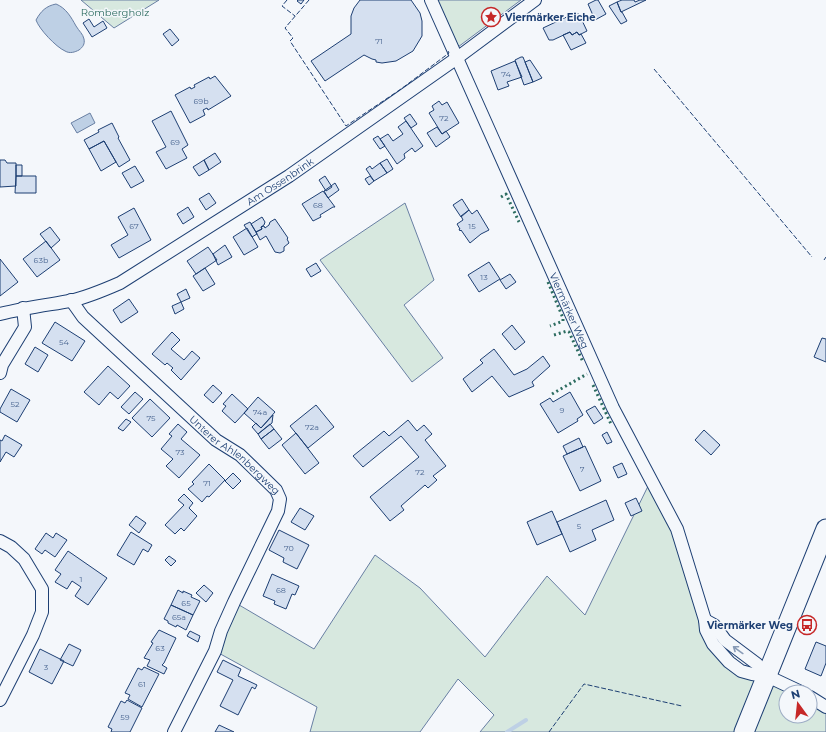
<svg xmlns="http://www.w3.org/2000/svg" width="826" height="732" font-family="Montserrat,sans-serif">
<rect width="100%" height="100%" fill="#f4f7fb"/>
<path fill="#d7e8df" stroke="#687fa3" d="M81,0H159L114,28Z
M428,0H521L458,47Z
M405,203L434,280L404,305L443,358L412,382L320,260Z
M651,480L677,529L701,608L729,662L801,692H786V716H810V697L826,707V732H480L494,715L458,679L420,732H310L317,707L215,651L234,602L314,649L375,555L420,588L485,657L547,576L585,615Z"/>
<path fill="#bed0e5" stroke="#687fa3" d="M56,4C66,8 71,17 76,26C79,31 83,34 84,39C85,44 83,47 79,50C75,52 70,54 65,51C56,47 39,29 36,20C41,11 46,6 56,4Z
M90,113L95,123L77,133L71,123Z"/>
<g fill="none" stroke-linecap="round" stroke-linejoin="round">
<path stroke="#bed0e5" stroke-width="4" d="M507,732L526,720"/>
</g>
<path fill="#d5e0f0" stroke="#1d3f73" d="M298,0H304L301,4L297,1Z
M360,0H411L420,13L422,21V36L413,51L396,61L382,63L376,62V60L372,59L364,55L325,81L311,61L351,34V16L354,8Z
M596,0H598L606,14L595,20L588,4Z
M622,0H634L635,2L640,0H646L621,12L617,2Z
M617,2L621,12H622L627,21L621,24L609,6Z
M573,14L574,16L576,14H579L587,31L579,35L577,32L572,35L570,32L553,40H549L543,28Z
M89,19L94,27L103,21L107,28L92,37L83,23Z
M170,29L179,40L172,46L163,34Z
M570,32L572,35L577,32L579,35L581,34L586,43L571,50L563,35Z
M521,57H523L533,82L524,85L515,60Z
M530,60L542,78L533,82L525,62Z
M515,61L522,77L507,82L509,86L498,90L491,71Z
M215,76L231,96L208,110L207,108L203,110L205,115L190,123L175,95L190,87L191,89L195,87L194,85L209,77L210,79Z
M439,101L442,105L447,102L459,123L442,134L429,113L434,110L432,106Z
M171,111L188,145L182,149L187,158L166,169L156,152L166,147L152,121Z
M410,114L417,124L411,128L404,118Z
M406,121L423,146L415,152L412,148L404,154L405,158L397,164L380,139L388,134L393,141L403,134L398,127Z
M112,123L119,137L118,138L130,160L119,167L104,141L89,149L84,140L99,132L98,130Z
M437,127L442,134L446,131L450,137L436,147L427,133Z
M378,136L385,146L380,149L373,139Z
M104,141L116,162L101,171L89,149Z
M215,153L221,162L209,170L204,160Z
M387,159L393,169L387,173L380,163Z
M0,160H5L7,163H16V186L0,187Z
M204,160L209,170L199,176L193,167Z
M380,163L387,173L374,181L366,169L370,166L372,169Z
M16,165H22V176H16Z
M135,166L144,181L131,188L122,173Z
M16,176H36V193H15Z
M325,176L332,187L326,191L319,180Z
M370,176L374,181L369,185L365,179Z
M335,183L339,190L328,198L324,191Z
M323,191L335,207H333L320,215L321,217L313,221L302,204Z
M209,193L216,203L206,210L199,199Z
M462,199L469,210L461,217L453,205Z
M188,207L194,217L183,224L177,214Z
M134,208L151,240L119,258L111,245L128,235L118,217Z
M469,210L472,214L477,210L489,230L481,234L470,243L461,230L460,231L459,229H460L457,224L463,220L461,216Z
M262,217L265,222L264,225L261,227L262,229L256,232L251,224Z
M275,219L288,238L287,239L289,243L284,247V251L280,253L275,252L266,236L260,240L256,232L262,229L261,227L264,226L265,228L269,225L270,222Z
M250,222L257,234L252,237L244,225Z
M50,227L60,240L51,248L40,234Z
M247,228L258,247L244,255L233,237Z
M46,241L60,260L37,277L23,259Z
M225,245L232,257L218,265L213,254Z
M208,247L217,260L196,274L187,261Z
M0,259L18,282L0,296Z
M489,262L500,279L479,292L468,275Z
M316,263L321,271L311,277L306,269Z
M205,268L215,284L203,291L193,276Z
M510,274L516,282L506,289L500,280Z
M186,289L190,298L181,302L177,294Z
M129,299L138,312L121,323L113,310Z
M181,302L184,309L175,314L172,306Z
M55,322L85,341L72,361L42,343Z
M512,325L525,342L515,350L502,334Z
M172,332L180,340L171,349L184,360L192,351L200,358L181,380L171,370L173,368L167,363L165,365L152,354Z
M822,338L826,339V362L814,357Z
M35,347L48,355L38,372L25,364Z
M494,349L514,375L527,369L543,356L550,366L532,382L534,386L509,397L492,376L472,392L463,379L483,363L480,360Z
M108,366L130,386L118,399L110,392L99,405L84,392Z
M213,385L222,393L213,403L204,395Z
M11,389L30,400L17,422L0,412V409Z
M135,392L143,399L129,414L121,407Z
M570,392L583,415L577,419L578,421L558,433L540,404L550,398L553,402Z
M232,394L248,409L235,423L222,411L226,406L223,404Z
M258,397L275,412L261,428L244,413Z
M150,399L170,418L152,437L132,418Z
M316,405L334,427L308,448L290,426Z
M595,406L603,418L594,424L586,411Z
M273,415L272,423L258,434L252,427L256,423L261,428Z
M126,419L131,422L123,431L118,428Z
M408,420L417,431L424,425L432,434L425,440L446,466L433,476L437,480L428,488L425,485L401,506L404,510L390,521L370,497L419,457L401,436L363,467L353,456L384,431L389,436Z
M178,424L187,432L181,439L200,455L179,478L166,466L173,459L161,449L172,436L169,434Z
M270,424L274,429L261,439L258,434Z
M274,429L282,439L269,449L261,439Z
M704,430L720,445L711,455L695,440Z
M607,432L612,442L607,444L602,435Z
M296,433L319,463L305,474L282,445Z
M5,435L22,445L14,457L6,452L0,462V440L2,441Z
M579,438L583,447L567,454L563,446Z
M585,446L601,481L580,491L563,456Z
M622,463L627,474L618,478L613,467Z
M209,464L225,480L209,497L207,496L202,502L188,489L194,484L192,482Z
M233,473L241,481L233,489L225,481Z
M184,494L193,503L189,508L197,516L184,531L181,528L175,534L165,525L184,505L178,500Z
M636,498L642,511L631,516L625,503Z
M606,500L614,520L592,530L596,540L570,552L557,522Z
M300,508L314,516L305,530L291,522Z
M552,511L562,534L537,545L527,522Z
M136,516L146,523L139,533L129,525Z
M279,530L309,545L297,569L283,562L284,558L269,550Z
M131,532L152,545L148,552L143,549L134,565L117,555Z
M46,533L53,538L56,533L67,540L55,557L45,550L42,554L35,549Z
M68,551L107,578L88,605L75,596L81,587L72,581L67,589L55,582L61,574L55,570Z
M169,556L176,561L171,566L165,560Z
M272,574L299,586L295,595L292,594L286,609L274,604L275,601L263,596Z
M204,585L213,593L206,602L196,593Z
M178,590L183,593V591L192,595L191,597L200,601L193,615L171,605Z
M171,605L193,615L186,630L177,625L176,627L168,623V621L164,619Z
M159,630L176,638L164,663L162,665L167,668L164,674L147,666L150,660L144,658L153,643L151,642Z
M190,631L200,636L198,642L187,636Z
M816,642L826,646V663L821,676L805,669Z
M69,644L81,650L73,666L60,660Z
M40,649L64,661L52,684L29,672Z
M223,660L241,669L238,676L257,685L255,689L252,687L238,715L220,706L233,680L217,672Z
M144,667L159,674L142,707L128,699L130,695L125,693L138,668L142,670Z
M127,700L142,708L130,732H111L112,729L108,727L121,701L125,703Z
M219,725L234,732H215Z"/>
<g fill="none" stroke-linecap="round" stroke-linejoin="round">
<defs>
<g id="minor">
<path id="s1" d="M431,0L613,408L677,529L705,620L706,630L713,644L729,662L741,671L752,674L767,676L801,692"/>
<path id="s2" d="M71,300L83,317L216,440L240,455L276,490L280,499L278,511L234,602L221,631L215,651L174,732"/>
<path id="s3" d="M0,314C23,308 47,305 70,301C88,297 104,290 120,283L289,176L457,58L535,0"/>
<path d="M0,373L2,365L25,327L23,308"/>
<path d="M0,541L11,547L24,559L42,589V612L33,635L0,700"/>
<path d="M705,620L714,625L725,640L757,664L767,676"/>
<path d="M810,697L826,707"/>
</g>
<path id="primary" d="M744,732L826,529"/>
</defs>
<use href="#minor" stroke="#1d3f73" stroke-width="14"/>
<use href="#primary" stroke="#1d3f73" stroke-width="21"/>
<use href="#minor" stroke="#f4f7fb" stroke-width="12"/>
<use href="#primary" stroke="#f4f7fb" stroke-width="19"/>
<path stroke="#2c6c60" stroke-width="3" stroke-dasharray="2 3" stroke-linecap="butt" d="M501,197L506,194L519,222
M548,282L563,318V321L550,326
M554,335L567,331L569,332L583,362
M593,385L611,424
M552,394L587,374"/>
<path stroke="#1d3f73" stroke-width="1" stroke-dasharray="5 2" stroke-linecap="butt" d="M287,0L282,6L295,16
M309,0L285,28L293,38L290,41L346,126L401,89L449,53L448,51
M654,69L812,257
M824,260L826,257
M549,732L584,684L682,706"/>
</g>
<defs><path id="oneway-shaft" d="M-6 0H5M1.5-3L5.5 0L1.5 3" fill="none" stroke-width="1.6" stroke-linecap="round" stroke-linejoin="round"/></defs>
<use stroke="#889bb7" href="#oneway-shaft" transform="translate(738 650) rotate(-144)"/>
<defs>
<symbol id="sight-ring" viewBox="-11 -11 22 22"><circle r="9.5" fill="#f4f7fb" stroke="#c62828" stroke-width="1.5"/><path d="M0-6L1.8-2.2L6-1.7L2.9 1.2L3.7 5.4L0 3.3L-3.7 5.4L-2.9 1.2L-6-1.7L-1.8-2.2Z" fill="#c62828"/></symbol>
<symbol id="bus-ring" viewBox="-11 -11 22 22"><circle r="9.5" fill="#f4f7fb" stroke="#c62828" stroke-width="1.5"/><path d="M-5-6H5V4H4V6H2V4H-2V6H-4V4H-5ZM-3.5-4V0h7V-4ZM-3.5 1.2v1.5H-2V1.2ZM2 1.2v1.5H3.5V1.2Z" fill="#c62828"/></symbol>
</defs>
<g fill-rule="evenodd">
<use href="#sight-ring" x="480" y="6" width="22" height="22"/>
<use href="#bus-ring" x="796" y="614" width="22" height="22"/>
</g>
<g text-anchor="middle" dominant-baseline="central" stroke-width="3" stroke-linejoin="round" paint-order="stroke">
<g font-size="8" fill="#4b6792">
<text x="379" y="41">71</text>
<text x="506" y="74">74</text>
<text x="201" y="101">69b</text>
<text x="444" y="118">72</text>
<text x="175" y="142">69</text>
<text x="318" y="205">68</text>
<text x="134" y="226">67</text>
<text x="472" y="226">15</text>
<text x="41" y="260">63b</text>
<text x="484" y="277">13</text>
<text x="64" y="342">54</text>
<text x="15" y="404">52</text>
<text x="562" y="410">9</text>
<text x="260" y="412">74a</text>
<text x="151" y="418">75</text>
<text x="312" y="427">72a</text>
<text x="180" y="452">73</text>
<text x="582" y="469">7</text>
<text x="420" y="472">72</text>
<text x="207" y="483">71</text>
<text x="579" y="526">5</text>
<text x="289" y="548">70</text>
<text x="81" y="579">1</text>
<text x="281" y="590">68</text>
<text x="186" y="603">65</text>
<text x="179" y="617">65a</text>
<text x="160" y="648">63</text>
<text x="46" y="667">3</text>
<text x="142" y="684">61</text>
<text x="125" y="717">59</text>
</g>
<g font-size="10" fill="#2c6c60" stroke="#f4f7fb">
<text x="115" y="12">Rombergholz</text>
</g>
<g font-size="10" font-weight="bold" fill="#1d3f73" stroke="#f4f7fb" text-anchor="start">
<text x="505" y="17">Viermärker Eiche</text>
<text x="793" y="625" text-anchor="end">Viermärker Weg</text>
</g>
<g font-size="10" fill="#1d3f73" stroke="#f4f7fb">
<text stroke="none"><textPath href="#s3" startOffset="314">Am Ossenbrink</textPath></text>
<text stroke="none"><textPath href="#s1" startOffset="340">Viermärker Weg</textPath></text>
<text stroke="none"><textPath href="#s2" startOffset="226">Unterer Ahlenbergweg</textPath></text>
</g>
</g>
<g transform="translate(798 704) rotate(345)"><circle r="19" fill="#f4f7fb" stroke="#9eadc5"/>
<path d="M0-3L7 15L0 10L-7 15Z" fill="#c62828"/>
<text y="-6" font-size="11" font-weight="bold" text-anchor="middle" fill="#1d3f73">N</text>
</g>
</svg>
